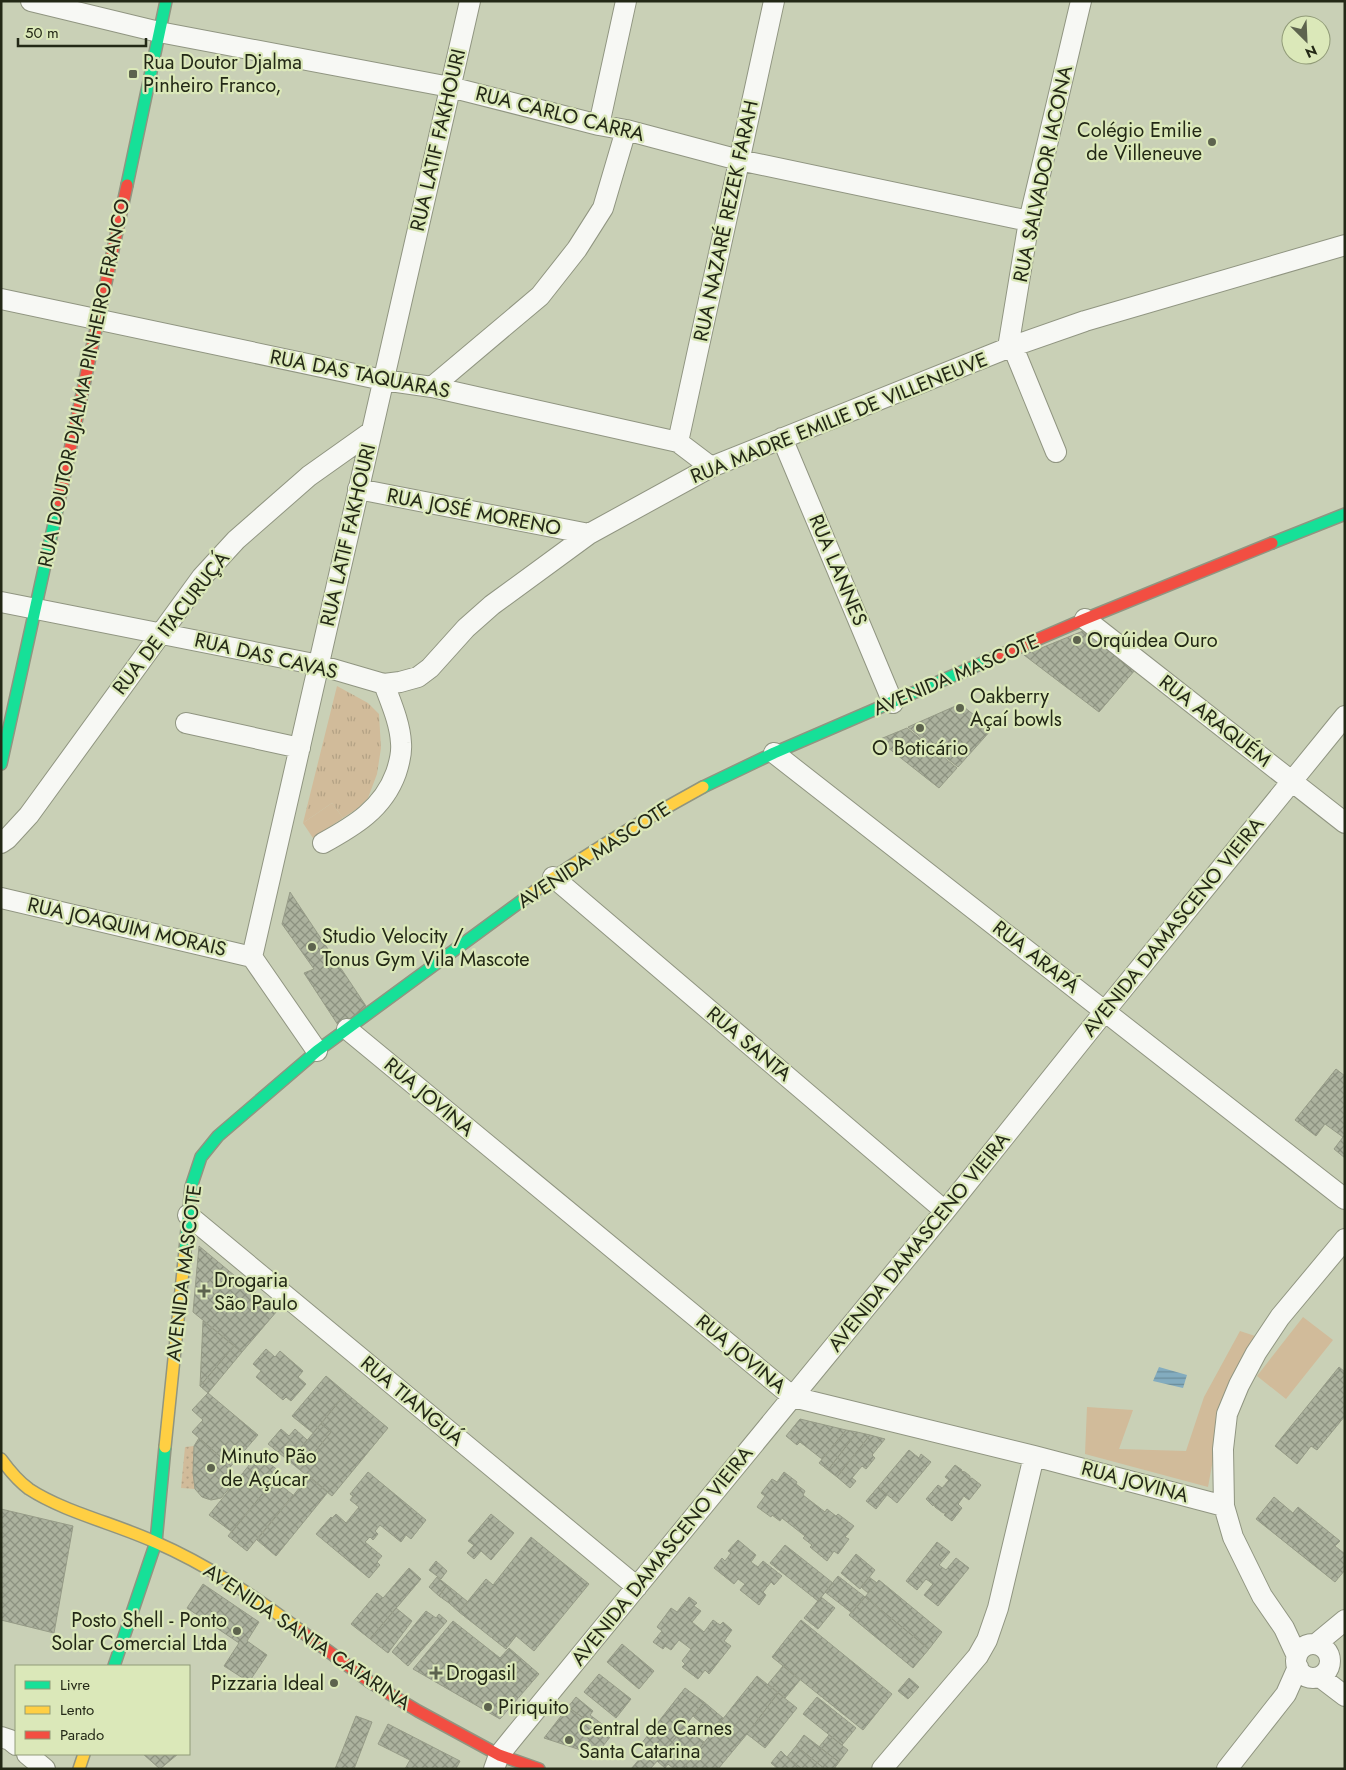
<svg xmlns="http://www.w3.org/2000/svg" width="1346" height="1770" font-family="Jost,sans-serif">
<defs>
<pattern id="park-tufts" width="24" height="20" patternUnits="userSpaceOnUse" patternTransform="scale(1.25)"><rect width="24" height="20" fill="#d1bb9a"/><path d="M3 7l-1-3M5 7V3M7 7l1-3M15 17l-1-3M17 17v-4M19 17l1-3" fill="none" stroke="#b3a184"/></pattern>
<pattern id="garden-dots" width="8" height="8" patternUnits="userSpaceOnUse" patternTransform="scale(1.25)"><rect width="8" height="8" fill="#d1bb9a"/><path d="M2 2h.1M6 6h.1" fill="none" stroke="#b3a184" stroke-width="1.8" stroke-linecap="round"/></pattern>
<pattern id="water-rules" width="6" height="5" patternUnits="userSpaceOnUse" patternTransform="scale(1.25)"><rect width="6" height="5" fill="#83acbf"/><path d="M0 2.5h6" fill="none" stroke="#6b8c9a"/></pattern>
<pattern id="building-cross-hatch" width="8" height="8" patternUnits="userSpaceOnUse" patternTransform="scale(1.25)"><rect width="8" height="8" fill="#acb29e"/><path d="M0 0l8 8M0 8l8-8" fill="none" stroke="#8c9180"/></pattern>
</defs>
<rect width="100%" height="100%" fill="#c9d0b6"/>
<path fill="#d1bb9a" d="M332,803L343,818L313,838L303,823Z
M1303,1317L1333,1340L1286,1399L1257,1376Z
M1240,1331L1255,1336L1234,1377L1215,1449L1208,1487L1085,1454L1087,1407L1133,1410L1119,1449L1186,1451L1204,1397Z"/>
<path fill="url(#park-tufts)" d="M337,686L368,703L379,714L381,748L377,774L368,798L358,808L343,818L332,803L303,823Z"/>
<path fill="url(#garden-dots)" d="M194,1446L193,1473L195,1489L181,1488L185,1447Z"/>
<path fill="url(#water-rules)" d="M1159,1367L1187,1375L1183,1388L1153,1381Z"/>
<path fill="url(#building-cross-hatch)" stroke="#969b87" d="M1083,631L1135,670L1099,712L1024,655Z
M960,704L992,729L958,767L908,727Z
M907,728L957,768L939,788L878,740Z
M290,892L366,1006L340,1028L304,973L314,969L282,924Z
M1336,1069L1345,1076V1158L1334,1149L1343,1137L1325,1124L1316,1136L1295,1120Z
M199,1246L277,1311L242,1352L193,1312Z
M203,1321L234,1346L200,1386Z
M234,1346L242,1352L208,1393L200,1386Z
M266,1349L275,1357L280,1351L303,1371L298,1377L306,1384L291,1401L286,1397L283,1400L256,1377L261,1371L253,1364Z
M1339,1367L1345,1372V1416L1317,1450L1311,1446L1297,1464L1275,1446Z
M326,1376L346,1393L313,1433L292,1416Z
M208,1393L258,1435L231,1466L192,1432L203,1420L192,1410Z
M346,1393L388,1428L332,1496L300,1470L331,1432L321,1424Z
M800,1419L846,1430L822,1459L800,1442L797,1445L786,1436Z
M321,1424L331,1432L308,1460L297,1452Z
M281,1429L289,1436L295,1429L307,1440L297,1452L308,1460L300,1470L268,1444Z
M846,1430L857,1432L828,1470L819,1463Z
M857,1432L870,1435L837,1477L828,1470Z
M870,1435L885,1439L872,1455L875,1458L866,1469L862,1466L852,1478L856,1481L850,1488L837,1477Z
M199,1438L231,1466L227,1471L236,1480L221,1498L211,1500L202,1497L195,1489L193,1473L194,1446Z
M909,1450L919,1458L921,1454L931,1462L897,1503L878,1487Z
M258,1454L280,1472L232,1532L209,1515Z
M955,1465L962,1470L961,1471L965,1472L970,1476V1479L972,1478L981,1485L969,1500L964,1496L958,1504L962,1508L952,1521L944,1515L946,1513H943L935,1507L934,1504L933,1506L926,1499L938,1485L942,1488L949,1480L945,1477Z
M368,1472L426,1520L411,1539L406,1535L401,1542L380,1525L375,1531L378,1534L373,1540L370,1537L365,1542L382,1556L377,1562L380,1565L369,1578L316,1534L331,1517L332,1518L336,1514L346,1523L359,1507L350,1500L353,1496L350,1494Z
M784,1472L797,1482L796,1484L805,1491L803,1495L825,1512L827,1509L836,1516L838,1514L854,1526L845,1537L849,1539L838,1554L834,1551L827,1561L810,1547L812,1545L803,1538L805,1536L782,1518L780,1521L772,1515L771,1517L757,1507L765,1496L761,1493L772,1479L777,1482Z
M309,1476L328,1492L276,1556L257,1540Z
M274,1480L293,1495L247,1551L228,1536Z
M878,1487L887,1495L876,1509L866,1501Z
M1274,1497L1293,1513L1298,1507L1340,1541L1335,1546L1345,1554V1570L1335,1582L1256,1519Z
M1,1509L73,1526L54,1633L1,1620Z
M491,1514L514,1533L491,1560L481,1551L474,1559L467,1553L474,1545L468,1541Z
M531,1537L589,1584L534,1651L516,1636L506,1649L459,1612L486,1579L493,1585Z
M738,1540L756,1555L751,1562L758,1567L763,1561L782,1576L774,1585L771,1582L763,1592L766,1595L759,1605L740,1590L745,1584L738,1579L734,1584L714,1568L722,1558L725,1561L731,1553L728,1551Z
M937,1542L950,1552L939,1565L946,1570L956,1558L969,1568L938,1606L924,1595L933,1584L926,1579L917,1590L906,1581Z
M785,1545L833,1583L818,1601L770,1563Z
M856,1554L875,1570L860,1589L841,1573Z
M436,1561L447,1571L441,1579L429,1570Z
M409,1568L421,1579L370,1639L351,1624L377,1593L383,1598Z
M838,1576L865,1597L852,1613L825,1592Z
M437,1577L447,1585L439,1596L429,1587Z
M869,1577L877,1583L868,1593L861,1587Z
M879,1580L942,1632L929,1649L865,1597Z
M203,1584L259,1622L247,1641L267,1655L249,1682L224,1666L239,1643L187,1608Z
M447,1585L457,1593L449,1603L439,1596Z
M457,1593L468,1602L459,1612L449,1603Z
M689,1597L697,1603L694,1606L701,1611L692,1622L704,1632L713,1620L720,1625L723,1622L732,1630L724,1641L731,1646L709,1674L705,1670L698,1679L682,1667L685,1664L682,1661L691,1649L679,1640L671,1650L665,1646L663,1649L653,1642L662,1631L657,1627L671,1608L677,1612Z
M821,1597L835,1608L818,1629L804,1618Z
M865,1597L929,1649L913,1668L849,1615Z
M396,1608L412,1621L388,1653L370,1639Z
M426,1611L436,1618L439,1614L447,1621L408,1666L392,1652Z
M801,1620L892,1694L863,1730L772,1657Z
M453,1621L500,1658L509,1648L539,1674L500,1719L413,1669Z
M622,1644L654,1671L639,1689L607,1662Z
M783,1666L800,1680L785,1698L768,1684Z
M599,1674L631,1699L616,1718L584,1692Z
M757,1676L778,1693L747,1734L718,1769H683Z
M909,1678L919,1687L908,1699L898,1691Z
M685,1688L704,1702L659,1759L641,1744Z
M778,1693L797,1708L765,1748L747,1734Z
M576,1697L593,1711L590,1715L614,1733L610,1737L568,1707Z
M817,1697L856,1728L842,1745L803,1714Z
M704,1702L723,1718L712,1732L693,1716Z
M568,1707L610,1737L596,1755L544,1738Z
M356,1716L372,1722L354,1769H335Z
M388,1724L460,1761L456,1769H405L410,1760L378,1744Z
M684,1727L704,1742L683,1769H674L668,1764L665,1768L657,1761Z
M804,1735L839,1762L834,1769H825L796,1746Z
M829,1735L848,1750L839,1762L819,1747Z
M796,1746L825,1769H802L787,1757Z
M647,1750L659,1759L650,1769H631Z
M781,1751L787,1757L802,1769H778L771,1763Z
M143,1754H178L160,1769Z"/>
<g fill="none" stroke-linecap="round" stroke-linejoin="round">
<defs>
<path id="street" d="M31,1L159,32L450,87L599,125L626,130L739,160L1029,221
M599,125L626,1
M1,299L383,380L432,387L678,442L711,467
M1013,347L1056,452
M1008,348L1029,221L1081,1
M432,387L540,296L577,249L603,208L626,130
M782,438L893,703
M678,442L774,1
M358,489L589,534
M1,602L319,665L384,684L400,682L418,677L430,668L466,628L492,605L589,534L711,467L1008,348L1085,321L1345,245
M1085,619L1345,823
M186,723L300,748
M774,753L1345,1199
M1,843L7,839L29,815L202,577L236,540L309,476L371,432
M323,843C354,826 383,809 396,773C399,764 402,753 401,743C400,723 391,703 384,684
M553,877L945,1211
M1,898L252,957
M347,1029L793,1397L1034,1456L1224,1506
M317,1051L252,957L470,1
M188,1215L637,1587
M1316,1644L1345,1620
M1296 1661a17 17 0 1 1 34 0a17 17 0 1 1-34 0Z
M1297,1656L1284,1628L1262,1596L1233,1537L1224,1506L1223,1449L1227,1414L1239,1385L1256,1353L1280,1317L1345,1239
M1320,1677L1345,1696
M1,1737L10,1740L16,1745
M27,1754L45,1769
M494,1769L499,1755L516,1734L945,1211L1105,1011L1345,716
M882,1769L978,1656L987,1640L998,1608L1034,1456
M1227,1769L1286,1694L1298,1667"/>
<path id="fast" d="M127,185L166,1
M1272,543L1345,514
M1,764L59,501
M703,787L774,753L994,658
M185,1251L191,1187L201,1157L218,1136L317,1051L524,899
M114,1666L156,1542L165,1447"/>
<path id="slow" d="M524,899C580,857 641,821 703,787
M165,1447L185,1251
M1,1459C9,1470 18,1481 29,1489C64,1512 116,1524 155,1542C208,1565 255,1597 301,1631
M79,1769L84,1754"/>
<path id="jam" d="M59,501L127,185
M994,658L1085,619L1272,543
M301,1631L370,1682L418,1711L499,1755L539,1769"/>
</defs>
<use href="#street" stroke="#909581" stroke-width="22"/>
<use href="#fast" stroke="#909581" stroke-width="14"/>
<use href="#slow" stroke="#909581" stroke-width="14"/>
<use href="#jam" stroke="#909581" stroke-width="14"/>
<use href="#street" stroke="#f7f8f4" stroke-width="20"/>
<use href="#fast" stroke="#16e098" stroke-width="11"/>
<use href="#slow" stroke="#ffcf43" stroke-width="11"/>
<use href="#jam" stroke="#f24e42" stroke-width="11"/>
</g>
<g fill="#5d634e" stroke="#dbe8b9" stroke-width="2">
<rect x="128" y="69" width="10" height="10" rx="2.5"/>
<circle cx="1212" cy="142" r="5"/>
<circle cx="1077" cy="640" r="5"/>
<circle cx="960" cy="708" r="5"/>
<circle cx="920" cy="728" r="5"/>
<circle cx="312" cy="947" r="5"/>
<path d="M201.5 1283.5h5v5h5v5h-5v5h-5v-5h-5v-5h5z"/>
<circle cx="211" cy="1468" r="5"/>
<circle cx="237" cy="1631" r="5"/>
<path d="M433.5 1665.5h5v5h5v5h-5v5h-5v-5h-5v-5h5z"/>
<circle cx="334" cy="1683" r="5"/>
<circle cx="488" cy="1707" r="5"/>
<circle cx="569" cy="1740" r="5"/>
</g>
<g text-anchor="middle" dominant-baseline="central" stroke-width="4.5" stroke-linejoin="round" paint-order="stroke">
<g font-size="20" fill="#232816" stroke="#dbe8b9" text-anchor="start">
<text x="143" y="62">Rua Doutor Djalma<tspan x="143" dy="23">Pinheiro Franco,</tspan></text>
<text x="1202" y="130" text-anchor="end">Colégio Emilie<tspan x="1202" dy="23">de Villeneuve</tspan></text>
<text x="1087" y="640">Orqúidea Ouro</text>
<text x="970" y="696">Oakberry<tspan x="970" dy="23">Açaí bowls</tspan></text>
<text x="920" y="748" text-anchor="middle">O Boticário</text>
<text x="322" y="936">Studio Velocity /<tspan x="322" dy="23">Tonus Gym Vila Mascote</tspan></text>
<text x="214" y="1280">Drogaria<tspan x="214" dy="23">São Paulo</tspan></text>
<text x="221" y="1456">Minuto Pão<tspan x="221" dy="23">de Açúcar</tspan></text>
<text x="227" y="1620" text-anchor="end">Posto Shell - Ponto<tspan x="227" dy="23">Solar Comercial Ltda</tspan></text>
<text x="446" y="1673">Drogasil</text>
<text x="324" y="1683" text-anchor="end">Pizzaria Ideal</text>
<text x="498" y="1707">Piriquito</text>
<text x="579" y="1728">Central de Carnes<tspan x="579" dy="23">Santa Catarina</tspan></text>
</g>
<g font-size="20" fill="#232816" stroke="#dbe8b9">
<text transform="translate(560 114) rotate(14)">RUA CARLO CARRA</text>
<text transform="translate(438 140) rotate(-77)">RUA LATIF FAKHOURI</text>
<text transform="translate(1043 174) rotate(-78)">RUA SALVADOR IACONA</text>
<text transform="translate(726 221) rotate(-78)">RUA NAZARÉ REZEK FARAH</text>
<text transform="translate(360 374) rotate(11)">RUA DAS TAQUARAS</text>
<text transform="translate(84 383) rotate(-78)">RUA DOUTOR DJALMA PINHEIRO FRANCO</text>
<text transform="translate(839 418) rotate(-22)">RUA MADRE EMILIE DE VILLENEUVE</text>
<text transform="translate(474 512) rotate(11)">RUA JOSÉ MORENO</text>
<text transform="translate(348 535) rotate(-77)">RUA LATIF FAKHOURI</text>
<text transform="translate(838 570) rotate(67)">RUA LANNES</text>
<text transform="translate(171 623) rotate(-52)">RUA DE ITACURUÇÁ</text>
<text transform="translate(266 656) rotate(13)">RUA DAS CAVAS</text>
<text transform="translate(956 675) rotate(-23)">AVENIDA MASCOTE</text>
<text transform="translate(1215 721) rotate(38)">RUA ARAQUÉM</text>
<text transform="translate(594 855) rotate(-33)">AVENIDA MASCOTE</text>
<text transform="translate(127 927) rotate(13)">RUA JOAQUIM MORAIS</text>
<text transform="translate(1173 927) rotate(-51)">AVENIDA DAMASCENO VIEIRA</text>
<text transform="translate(1036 957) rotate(38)">RUA ARAPÁ</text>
<text transform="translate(749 1044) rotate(40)">RUA SANTA</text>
<text transform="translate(429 1097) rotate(40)">RUA JOVINA</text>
<text transform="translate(919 1242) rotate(-51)">AVENIDA DAMASCENO VIEIRA</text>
<text transform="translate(184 1273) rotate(-83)">AVENIDA MASCOTE</text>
<text transform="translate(741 1354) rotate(40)">RUA JOVINA</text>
<text transform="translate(412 1401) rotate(40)">RUA TIANGUÁ</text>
<text transform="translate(1135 1482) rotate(15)">RUA JOVINA</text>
<text transform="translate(662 1556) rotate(-51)">AVENIDA DAMASCENO VIEIRA</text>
<text transform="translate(307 1637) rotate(34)">AVENIDA SANTA CATARINA</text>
</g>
</g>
<rect width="1346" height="1770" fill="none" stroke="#232816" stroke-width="5"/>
<rect x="15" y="1665" width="175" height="90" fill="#dbe8b9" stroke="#919b78"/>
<rect x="25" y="1681" width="25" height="8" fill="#16e098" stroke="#919b78"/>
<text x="60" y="1690" font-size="15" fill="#232816">Livre</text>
<rect x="25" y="1706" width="25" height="8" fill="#ffcf43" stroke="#919b78"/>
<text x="60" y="1715" font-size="15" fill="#232816">Lento</text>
<rect x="25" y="1731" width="25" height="8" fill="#f24e42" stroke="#919b78"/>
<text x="60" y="1740" font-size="15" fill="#232816">Parado</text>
<g transform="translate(1306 40) rotate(156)"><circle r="24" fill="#dbe8b9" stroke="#919b78"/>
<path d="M0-4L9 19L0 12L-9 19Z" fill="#5d634e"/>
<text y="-8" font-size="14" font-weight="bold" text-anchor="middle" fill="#232816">N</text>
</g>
<path d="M18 38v8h128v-8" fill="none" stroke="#232816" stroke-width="2.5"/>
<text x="25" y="38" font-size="15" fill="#232816" stroke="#dbe8b9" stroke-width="4" paint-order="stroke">50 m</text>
</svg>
